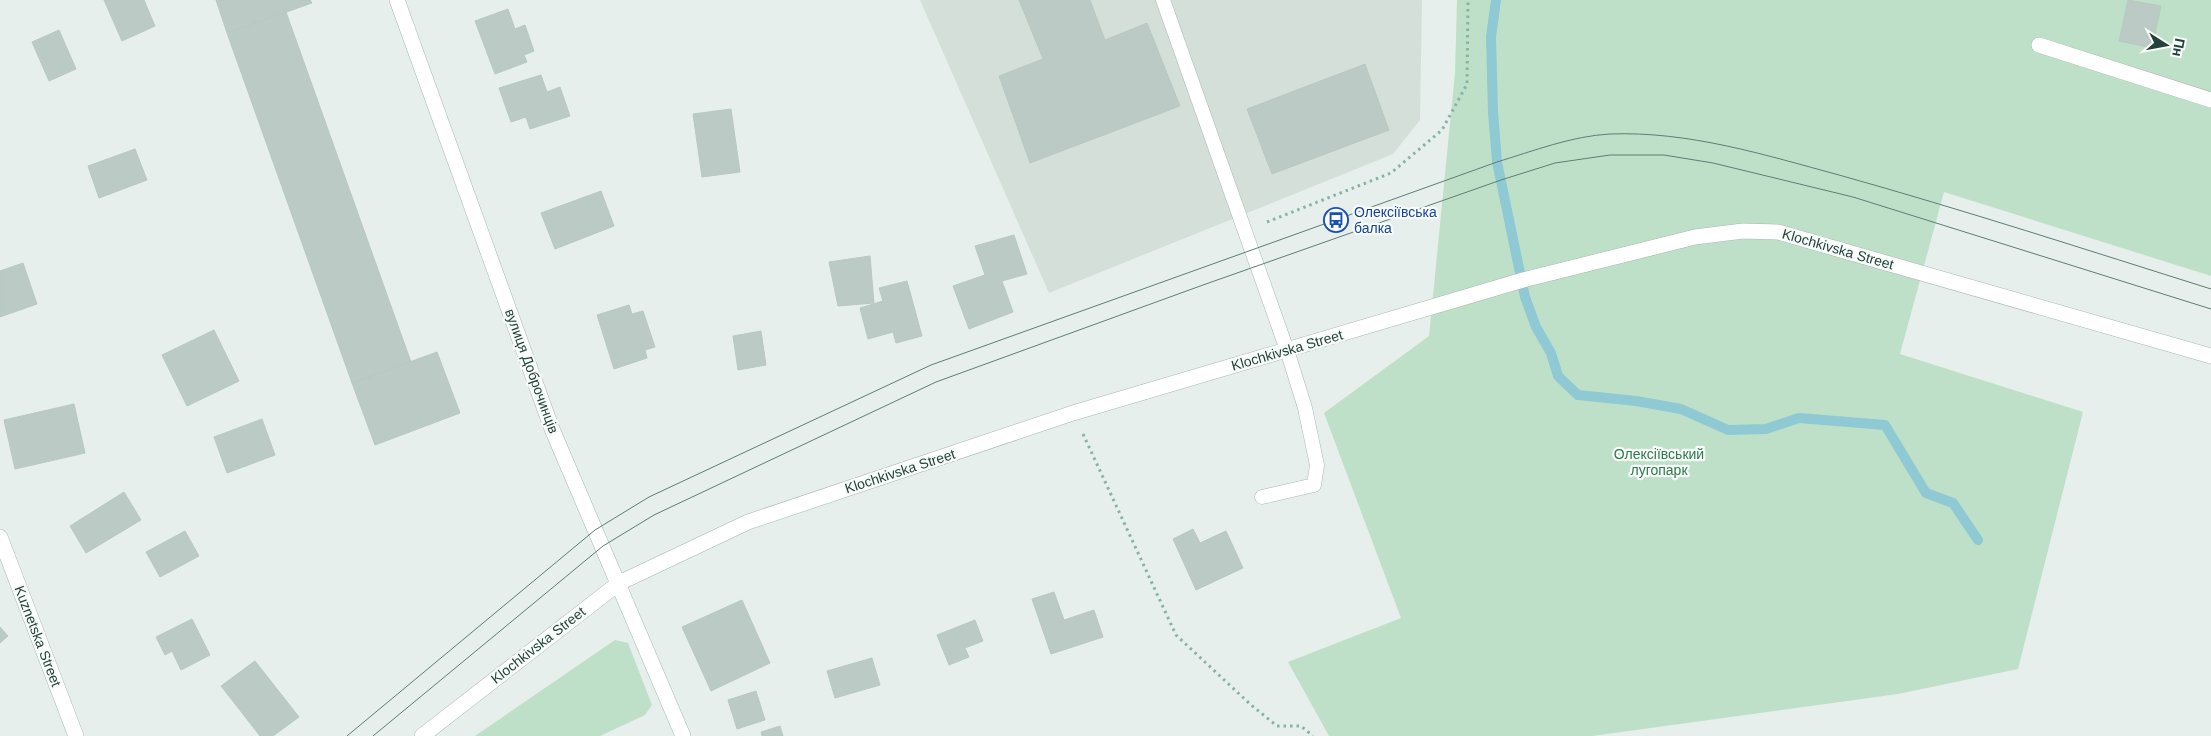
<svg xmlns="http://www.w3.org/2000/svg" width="2211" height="736" font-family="Helvetica,sans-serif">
<rect width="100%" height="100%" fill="#e6efeb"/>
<path fill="#d4dfda" d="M920,0H1422L1420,120L1393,154L1049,293Z"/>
<path fill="#bfe0c8" d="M1457,0H2211V276L1944,192L1900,354L2083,412L2018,669L1898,694L1592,736H1329L1288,662L1401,618L1324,413L1429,336L1455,73Z
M615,640L628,643L652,705L645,715L600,736H475Z"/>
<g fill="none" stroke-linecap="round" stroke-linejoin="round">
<path stroke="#8ec9d4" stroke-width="10" d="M1496,0L1491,37L1493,112L1497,162L1525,297L1536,327L1551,353L1558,376L1578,395L1636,401L1681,409L1728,430L1766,429L1799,418L1885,425L1926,493L1953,503L1978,540"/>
</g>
<path fill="#bbcac4" stroke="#b8c9c2" d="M104,0H144L155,26L122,41Z
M216,0H310L312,3L227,33Z
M1019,0H1090L1105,40L1147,23L1180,106L1030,163L999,76L1043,59Z
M2128,0L2161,6L2152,48L2119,41Z
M508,9L515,29L525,25L534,51L524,55L527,62L495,74L475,21Z
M286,12L411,362L352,383L227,33Z
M59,30L76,69L49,81L32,42Z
M1365,64L1389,130L1272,174L1247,109Z
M541,75L547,92L560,87L570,116L530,129L526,117L511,122L499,88Z
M731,109L740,172L702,177L693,114Z
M135,149L147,180L99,198L88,166Z
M601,191L614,226L555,249L541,213Z
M1014,235L1027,274L1002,281L1013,312L969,329L953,286L985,275L975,246Z
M870,256L874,303L838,306L829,262Z
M23,263L37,304L0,317V271Z
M907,281L922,336L896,343L893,332L868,339L860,308L883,301L879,288Z
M629,305L632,314L643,311L655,347L645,350L647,358L614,369L597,315Z
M214,330L239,381L187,406L162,355Z
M761,331L766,365L738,370L733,336Z
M437,352L460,413L375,445L352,383Z
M74,404L85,453L15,469L4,420Z
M262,419L275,455L227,473L214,437Z
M124,492L141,520L86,553L70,526Z
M1193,529L1200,543L1226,531L1243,568L1196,590L1173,539Z
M185,531L199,556L160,577L146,552Z
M1054,592L1064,620L1094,610L1103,637L1051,654L1032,599Z
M742,600L770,663L711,691L682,627Z
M192,619L210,655L181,670L172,651L165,655L156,637Z
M975,620L983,641L965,648L969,657L949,665L937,635Z
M0,627L8,636L0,643Z
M872,658L880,685L835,698L827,671Z
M255,661L299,717L273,736H260L221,686Z
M756,691L765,720L737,729L728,700Z
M780,726L783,736H762L761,732Z"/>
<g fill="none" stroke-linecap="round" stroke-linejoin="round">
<defs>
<path id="service" d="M1163,0L1287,350L1305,408L1317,465L1314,485L1262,497"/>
<path id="minor" d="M397,0L552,429L683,736
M2039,45L2211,100
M0,537L76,736
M422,736L619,583L748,522L1073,413L1523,280L1695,237L1743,231L1778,232L2211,356"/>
</defs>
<use href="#service" stroke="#a8b8b2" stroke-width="15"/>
<use href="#minor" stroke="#a8b8b2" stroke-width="16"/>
<path stroke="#86b3a5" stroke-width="3" stroke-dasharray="2.5 4" stroke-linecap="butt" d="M1267,222L1391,173L1442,130L1467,84L1468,0
M1083,434L1176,635L1250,704L1277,726H1301L1313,736"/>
<use href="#service" stroke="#fff" stroke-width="14"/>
<use href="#minor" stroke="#fff" stroke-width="15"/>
<path stroke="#5f7d75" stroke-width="1" d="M347,736L595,530L649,497L931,365L1497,162C1533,151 1572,136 1610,134C1689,131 1765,155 1839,175C1964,210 2087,250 2211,289
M373,736L603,546L654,515L936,382L1203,285L1501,180L1555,163L1610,155H1664L1713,163L1853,197L2211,309"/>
</g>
<defs>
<symbol id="bus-ring" viewBox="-11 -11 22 22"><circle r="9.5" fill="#f7fbf9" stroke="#1a4fb4" stroke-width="1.5"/><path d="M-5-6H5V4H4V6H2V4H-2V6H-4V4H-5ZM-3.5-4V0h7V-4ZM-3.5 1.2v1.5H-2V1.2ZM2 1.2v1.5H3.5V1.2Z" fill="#1a4fb4"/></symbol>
</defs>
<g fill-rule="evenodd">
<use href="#bus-ring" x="1322" y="206" width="28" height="28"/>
</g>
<g text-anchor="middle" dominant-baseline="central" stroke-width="4.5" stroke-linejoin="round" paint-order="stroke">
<g font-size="14" fill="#164399" stroke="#f7fbf9" text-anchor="start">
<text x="1354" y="212">Олексіївська<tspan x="1354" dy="16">балка</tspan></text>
</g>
<g font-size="14" fill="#24423a" stroke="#f7fbf9">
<text transform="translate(1838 249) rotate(16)">Klochkivska Street</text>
<text transform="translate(1287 350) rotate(-16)">Klochkivska Street</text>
<text transform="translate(532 371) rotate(70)">вулиця Доброчинців</text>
<text transform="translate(900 471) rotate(-18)">Klochkivska Street</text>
<text transform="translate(38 636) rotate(69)">Kuznetska Street</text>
<text transform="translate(538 645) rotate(-38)">Klochkivska Street</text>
</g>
<g font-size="14" fill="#2d7a4b" stroke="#f7fbf9">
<text x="1659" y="454">Олексіївський<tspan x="1659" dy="16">лугопарк</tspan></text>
</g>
</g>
<g transform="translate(2166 45) rotate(101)" stroke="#f7fbf9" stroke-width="4" paint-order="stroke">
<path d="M0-4L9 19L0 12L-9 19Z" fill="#24423a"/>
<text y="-8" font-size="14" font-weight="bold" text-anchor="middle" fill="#24423a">Пн</text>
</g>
</svg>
